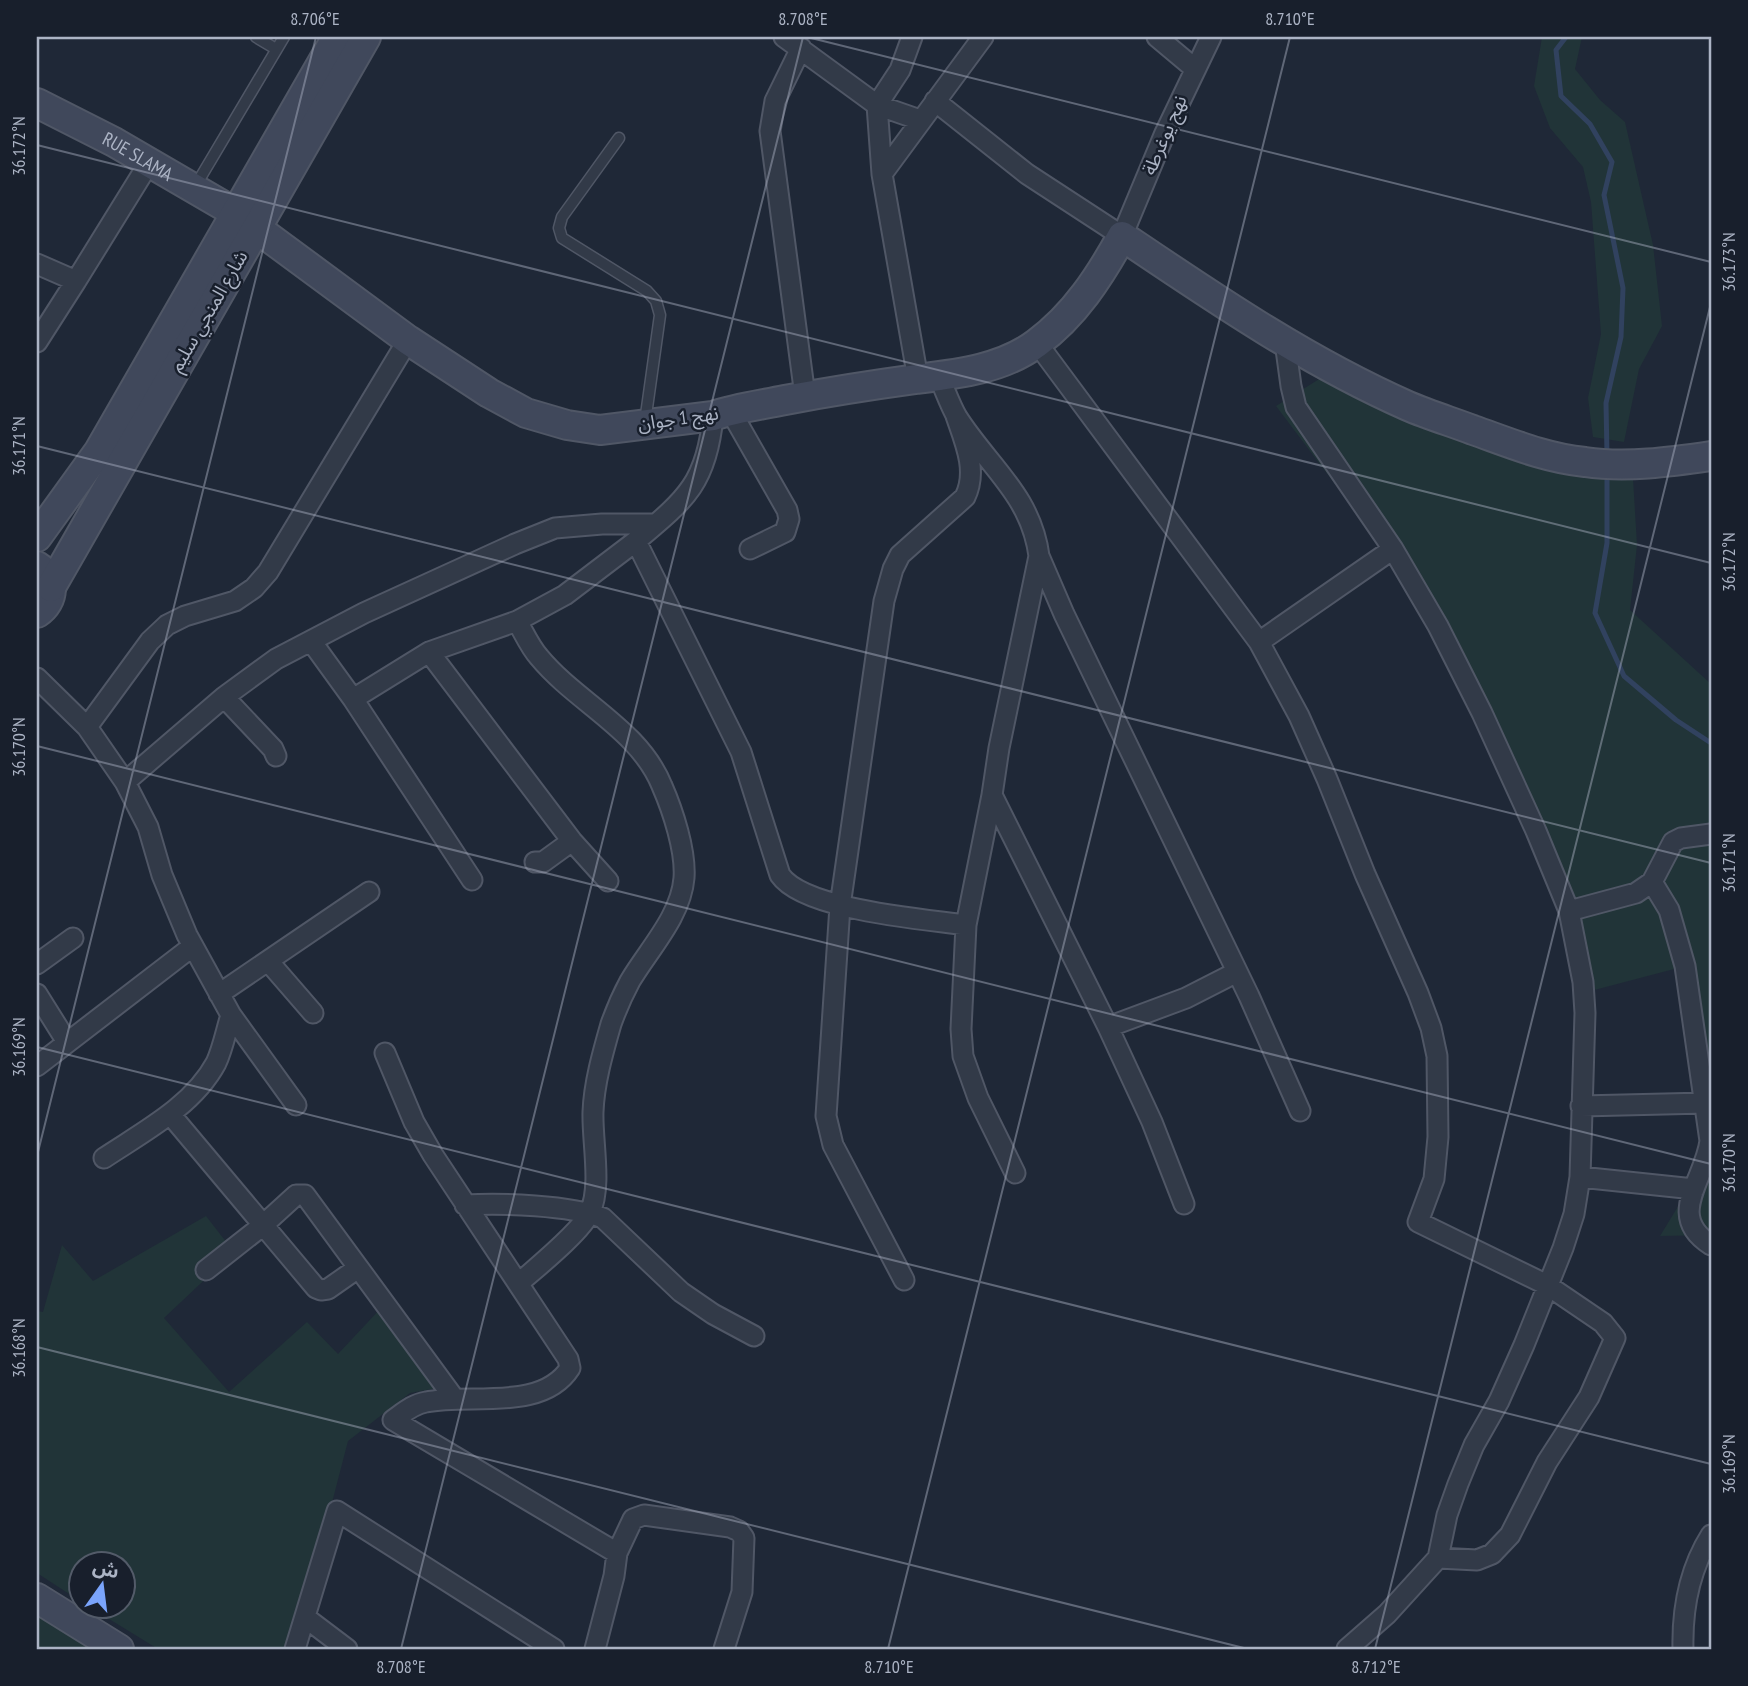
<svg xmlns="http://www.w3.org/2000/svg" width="1748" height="1686" font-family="'PT Sans Narrow','Noto Sans Arabic',sans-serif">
<rect width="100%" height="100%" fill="#1f2837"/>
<path fill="#213438" d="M1542,37H1582L1575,69L1600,100L1625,122L1653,245L1662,326L1639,369L1624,442L1593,437L1588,398L1601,334L1591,202L1583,167L1550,128L1534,86Z
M1324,376L1543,466L1586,478H1633L1637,545L1630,610L1711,684V1235L1660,1236L1699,1172L1705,1089L1678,968L1583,993L1564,927L1534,851L1469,705L1417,601L1381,545L1276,406Z
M206,1216L234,1252L164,1318L229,1392L307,1322L338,1354L382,1307L443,1387L410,1393L348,1441L294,1649H158L88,1606H122V1564H80V1601L37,1573V1311L43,1312L62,1245L93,1281Z
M37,1610L97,1649H37Z"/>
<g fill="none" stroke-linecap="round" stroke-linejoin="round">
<path stroke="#31425f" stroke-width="5" d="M1566,37L1556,50L1561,96L1590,124L1612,162L1604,195L1623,288L1621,337L1606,403L1607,455
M1607,472V543L1595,613L1624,676L1676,720L1711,743"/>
<defs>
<path id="lane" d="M256,37L276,49
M619,138L562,217L559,228L562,238L647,291L656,301L660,315L645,422
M196,185L284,37"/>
<path id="street" d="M784,37L877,105L920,120
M912,37L900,70L877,105L882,174L918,379
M1157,37L1194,68
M801,48L775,101L770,131L805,396
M935,101L1027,174L1122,236L1165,133L1211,37
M882,174L983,37
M37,264L76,281L149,163
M37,342L76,281
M1285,342L1291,386L1296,407L1393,549L1438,626L1482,713L1536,831L1569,911L1583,982L1585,1013L1580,1177L1574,1214L1563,1248L1524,1345L1499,1401L1474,1445L1458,1484L1447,1515L1438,1558L1387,1614L1347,1649
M1037,343L1259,642L1299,716L1327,779L1365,874L1418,993L1431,1028L1437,1056L1438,1137L1434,1179L1418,1222L1547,1285L1603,1323L1615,1338L1589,1397L1547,1462L1510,1535L1492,1554L1477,1560L1438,1558
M939,377C945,390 950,405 957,417C988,466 1031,495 1039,556L999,748L992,795L1108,1027L1152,1122L1184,1204
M730,410L787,510L789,519L785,532L750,549
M713,416C707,483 685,500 636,541L741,752L780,875C804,910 924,919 966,925
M1039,556L1064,614L1249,996L1300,1111
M517,621C524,633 530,647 539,657C577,703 639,729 662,786C673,811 686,851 684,878C681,916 649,949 630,981C623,994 616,1010 611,1024C603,1052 594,1083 593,1112C592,1141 602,1186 590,1212C582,1231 536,1268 519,1283
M311,641L353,699L472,880
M1259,642L1393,549
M429,652L572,841L608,881
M37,678L87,727L125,782L148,827L162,875L187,935L231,1015L296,1105
M224,697L273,749L276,756
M353,699L429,652L517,621L565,595L636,541
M87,727L150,641L167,625L185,616L235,601L254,588L268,572L408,340
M125,782L224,697L276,659L364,613L515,544L555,528L602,524H656
M992,795L966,925L961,1029L963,1056L978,1098L1015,1173
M535,862H543L572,841
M1652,882L1669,910L1685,966L1710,1141C1705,1180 1665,1216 1711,1245
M1569,911L1636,893L1652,882L1673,842L1681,838L1711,834
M268,961L313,1013
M37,964L73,938
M37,994L67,1042
M219,994L369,892
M1108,1027L1186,998L1237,972
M385,1053L414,1122L433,1155L568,1359L570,1368C542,1412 470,1393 426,1402C413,1404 403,1413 393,1420L617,1553
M37,1066L193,946
M1581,1106L1706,1103
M170,1114L316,1288L321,1290L328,1289L358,1268
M104,1158C143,1132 193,1106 216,1063C223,1048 226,1031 231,1015
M1580,1177L1694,1189
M465,1205C501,1203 570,1205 603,1218L681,1292L713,1314L754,1336
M206,1270L262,1226L296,1195H305L454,1398
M904,1280L833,1145L826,1116L840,906L884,601L893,569L900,555L965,497C978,471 965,442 956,416
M306,1618L347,1649
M295,1649L337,1511L554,1649
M595,1649L614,1576L617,1553L633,1519L644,1515L730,1527L739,1531L744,1538L742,1592L724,1649
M1683,1649C1682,1608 1689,1570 1711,1535"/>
<g id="secondary">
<path id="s1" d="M37,103L114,142L236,213L408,340L489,393L526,413L567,425L600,430L713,416C736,408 761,405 785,400C828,392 872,385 916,379C957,374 1003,369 1037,343C1075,315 1100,276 1122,236C1214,298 1306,361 1408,406C1429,415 1452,422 1473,430C1510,443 1545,458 1585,462C1626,468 1670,462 1711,456"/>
<path d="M37,537L99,451L337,37"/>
<path d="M37,566C56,578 55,601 37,613"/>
<path d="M51,587L366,37"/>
<path d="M37,1598L119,1649"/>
</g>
</defs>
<use href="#lane" stroke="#505766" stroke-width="13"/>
<use href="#street" stroke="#505766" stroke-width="23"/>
<use href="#secondary" stroke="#505766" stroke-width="32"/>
<use href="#lane" stroke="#323a48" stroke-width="10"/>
<use href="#street" stroke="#323a48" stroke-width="19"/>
<use href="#secondary" stroke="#40485b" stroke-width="28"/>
</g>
<path fill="none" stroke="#acb4c5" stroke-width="2" stroke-opacity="0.45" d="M807,37L1711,262M37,145L1711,563M37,446L1711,863M37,746L1711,1164M37,1047L1711,1464M37,1156L316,37M37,1347L1248,1649M37,1648L43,1649M401,1649L803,37M888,1649L1290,37M1375,1649L1711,303"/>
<g text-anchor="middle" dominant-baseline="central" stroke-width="5" stroke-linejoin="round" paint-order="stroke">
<g font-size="19" fill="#acb4c5" stroke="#181f2c">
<text transform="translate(1164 135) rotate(-67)">نهج يوغرطة</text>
<text stroke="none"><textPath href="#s1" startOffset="114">RUE SLAMA</textPath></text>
<text transform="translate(208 311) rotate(-60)">شارع المنجي سليم</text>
<text transform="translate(678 418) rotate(-8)">نهج 1 جوان</text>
</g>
</g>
<rect width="1748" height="1686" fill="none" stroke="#181f2c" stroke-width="77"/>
<g transform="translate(102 1585) rotate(14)"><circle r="33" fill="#181f2c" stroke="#535b69" stroke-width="2"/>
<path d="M0-5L12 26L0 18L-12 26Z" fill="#7aa4fb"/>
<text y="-10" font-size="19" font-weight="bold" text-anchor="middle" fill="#acb4c5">ش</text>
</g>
<rect x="38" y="38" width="1672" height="1610" fill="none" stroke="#acb4c5" stroke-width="2.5"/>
<g font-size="18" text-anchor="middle" fill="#acb4c5">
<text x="315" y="25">8.706°E</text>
<text x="803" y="25">8.708°E</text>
<text x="1290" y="25">8.710°E</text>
<text transform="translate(19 146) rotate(-90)" y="6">36.172°N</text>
<text transform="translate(1729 262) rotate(-90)" y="6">36.173°N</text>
<text transform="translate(19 446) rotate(-90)" y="6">36.171°N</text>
<text transform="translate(1729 562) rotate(-90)" y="6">36.172°N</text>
<text transform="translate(19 747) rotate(-90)" y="6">36.170°N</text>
<text transform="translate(1729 863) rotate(-90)" y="6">36.171°N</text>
<text transform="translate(19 1047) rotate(-90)" y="6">36.169°N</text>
<text transform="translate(1729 1163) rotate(-90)" y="6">36.170°N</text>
<text transform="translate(19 1348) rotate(-90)" y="6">36.168°N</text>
<text transform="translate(1729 1464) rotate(-90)" y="6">36.169°N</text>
<text x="401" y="1673">8.708°E</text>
<text x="889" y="1673">8.710°E</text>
<text x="1376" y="1673">8.712°E</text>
</g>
</svg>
